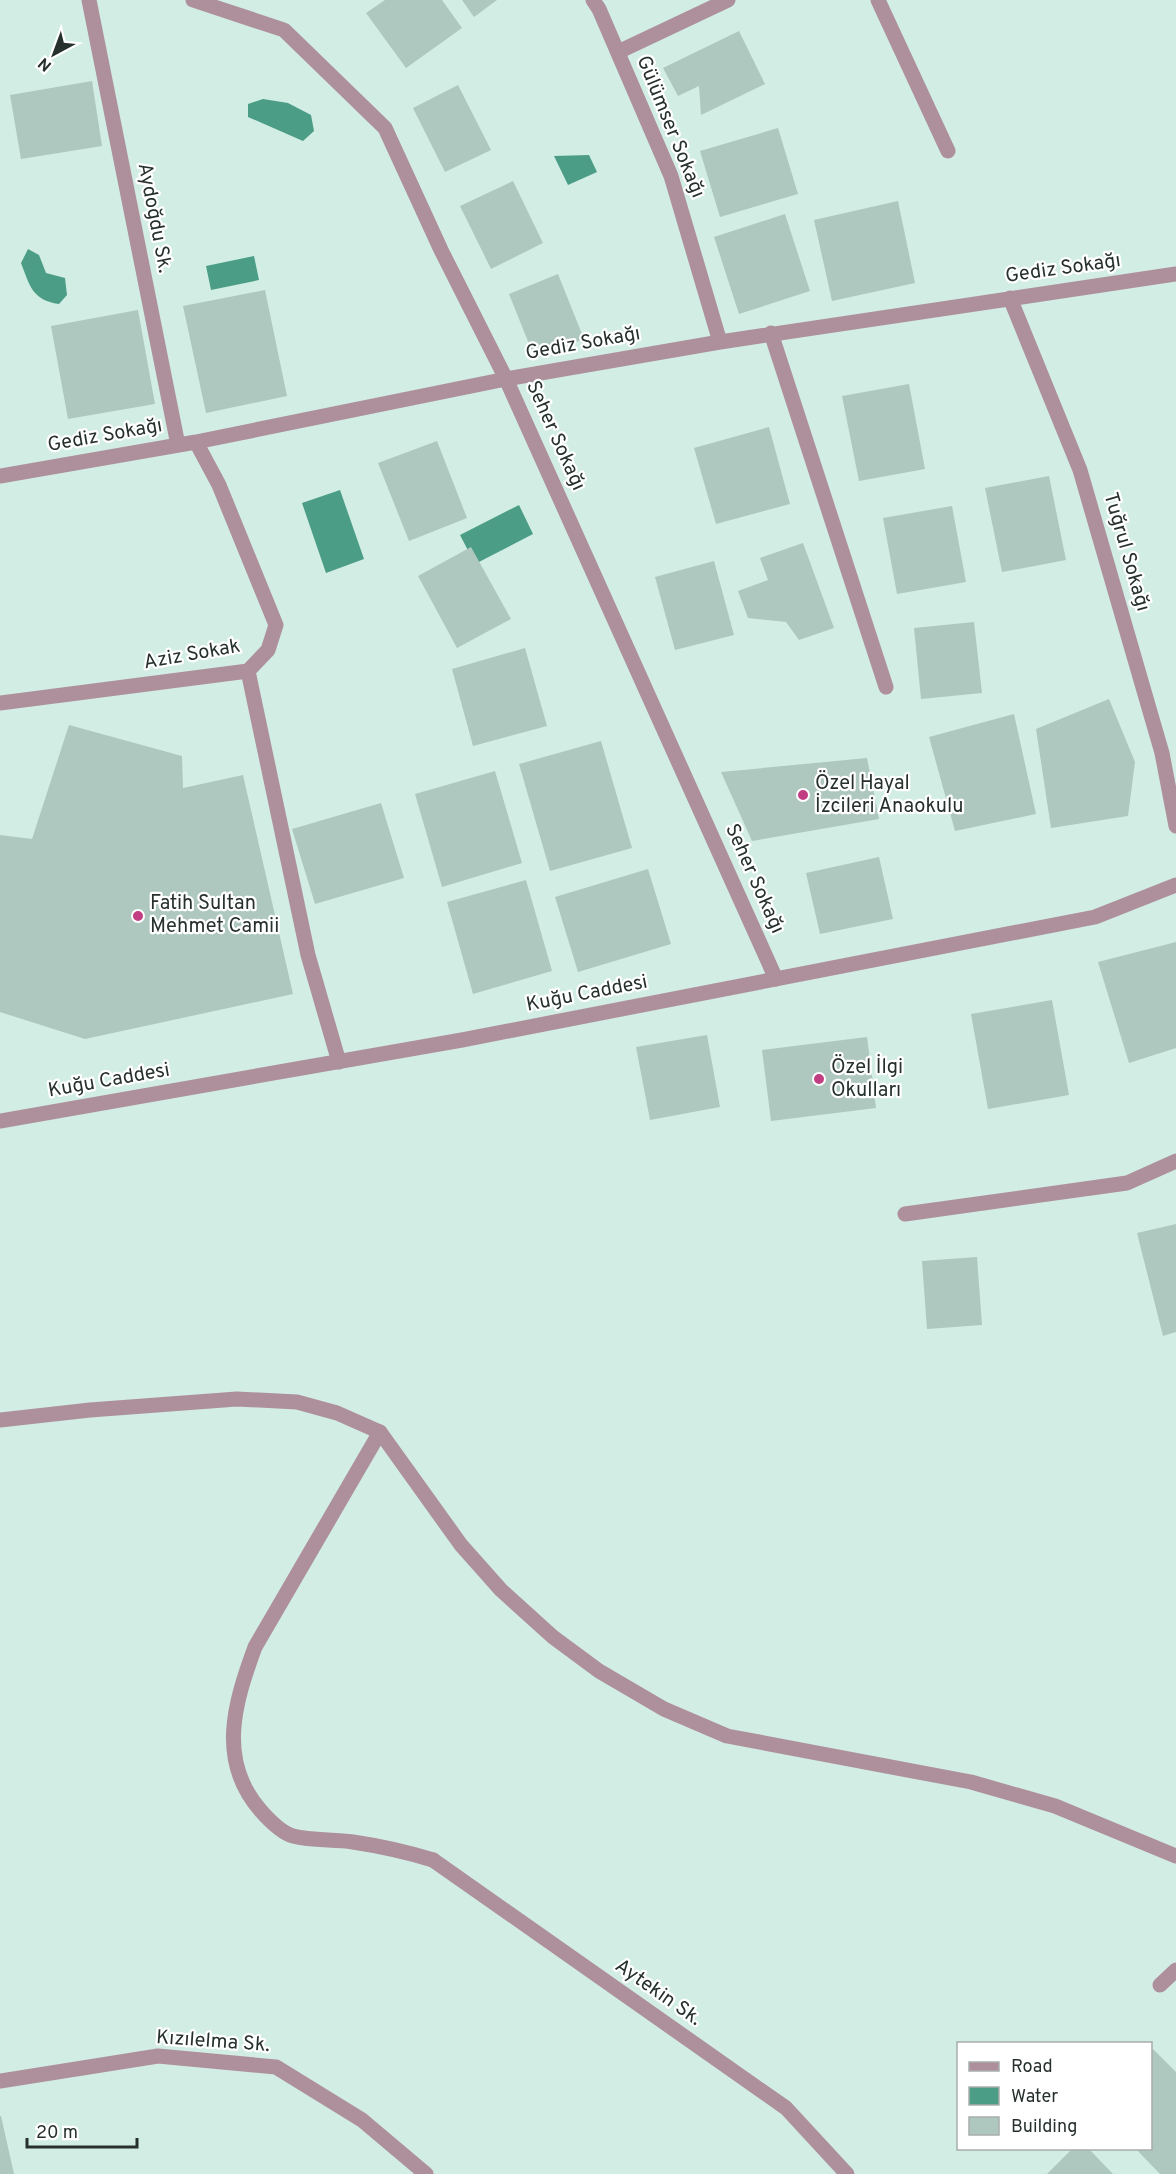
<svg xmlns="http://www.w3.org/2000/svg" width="1176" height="2174" font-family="Overpass,sans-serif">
<rect width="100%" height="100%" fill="#d2ede3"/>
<path fill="#4b9d85" d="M263,99L288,103L311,115L314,131L303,141L248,117V104Z
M589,155L597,172L568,185L554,156Z
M28,249L39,255L46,273L65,278L67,295L59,304C32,300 30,286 21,263Z
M254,256L259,280L211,290L206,266Z
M340,490L364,559L326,573L302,503Z
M519,505L533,534L475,564L460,535Z"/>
<path fill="#aec8bf" d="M385,0H442L462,28L406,68L366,13Z
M462,0H497L474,17Z
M739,31L765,84L701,115L699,86L678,96L663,68Z
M92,81L102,146L21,159L10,95Z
M458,85L491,150L445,172L413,108Z
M778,128L798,194L720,217L700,151Z
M513,181L543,243L491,269L460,206Z
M898,201L915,283L832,301L814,220Z
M785,214L810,291L739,314L714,237Z
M558,274L584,339L535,359L509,294Z
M265,290L287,396L206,413L183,306Z
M138,310L155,404L68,419L51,326Z
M909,384L925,469L859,481L842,396Z
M769,427L790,504L716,524L694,448Z
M437,441L467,518L409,541L378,463Z
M1049,476L1066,560L1002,572L985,488Z
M952,506L966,582L897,594L883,518Z
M803,543L834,628L799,640L786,622L748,618L738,591L768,580L760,558Z
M471,547L511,619L457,648L418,576Z
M714,561L734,635L675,650L655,577Z
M974,622L982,693L921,699L914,628Z
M525,648L547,726L473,746L452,669Z
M1109,699L1135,762L1128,816L1051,828L1036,729Z
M1014,714L1036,814L955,831L929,737Z
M69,725L182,756L183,788L243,775L293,994L85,1039L0,1012V835L32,839Z
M601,741L632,848L550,871L519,764Z
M867,758L879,819L752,841L721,772Z
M495,771L522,863L442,887L415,794Z
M381,803L404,878L315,904L292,829Z
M879,857L893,919L820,934L806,873Z
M648,869L671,944L578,972L555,897Z
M526,880L552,971L473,994L447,902Z
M1176,942V1048L1129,1063L1098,962Z
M1052,1000L1069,1095L988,1109L971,1014Z
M707,1035L720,1107L650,1120L636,1047Z
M867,1037L876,1108L771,1121L762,1050Z
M1176,1224V1332L1163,1336L1137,1233Z
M977,1257L982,1325L927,1329L922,1261Z
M1153,2049L1176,2072V2174H1160L1135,2148H1150V2052Z
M0,2116H1L14,2174H0Z
M1073,2148H1088L1113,2174H1047Z"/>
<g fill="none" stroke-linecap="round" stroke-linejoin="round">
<path stroke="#ae909c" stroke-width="15" d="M905,1214L1127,1183L1176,1161
M380,1432L255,1647C234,1704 217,1761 261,1811C269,1820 282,1833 293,1836C312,1841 333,1839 353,1842C380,1846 407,1852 433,1860"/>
<path stroke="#ae909c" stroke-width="15" d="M89,0L178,445
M193,0L284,30L385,128L441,250L506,379L776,979
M593,0L599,9L671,176L720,342
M878,0L948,151
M618,52L728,0
M1010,298L1080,470L1162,753L1176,826
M771,333L886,687
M0,476L196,442L506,379L720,342L1176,274
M248,671L308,955L339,1062
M0,703L248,671L268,650L276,625L219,485L196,442
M0,1420L90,1410L237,1399L297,1402L337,1413L380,1432L461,1545L501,1590L553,1637L599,1671L664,1709L727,1736L971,1782L1055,1806L1176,1856
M433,1860L786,2108L847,2174
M1160,1985L1176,1970
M0,2081L158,2056L276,2067L362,2120L426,2174"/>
<path stroke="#ae909c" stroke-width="15" d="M0,1121L462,1040L1095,917L1176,885"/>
</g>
<g fill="#c23d81" stroke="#fff" stroke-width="2">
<circle cx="803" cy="795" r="6"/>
<circle cx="138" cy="916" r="6"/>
<circle cx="819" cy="1079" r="6"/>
</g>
<g text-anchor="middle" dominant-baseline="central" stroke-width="4.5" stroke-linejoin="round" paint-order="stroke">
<g font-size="20" fill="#26312d" stroke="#fff">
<text transform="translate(670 127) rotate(68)">Gülümser Sokağı</text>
<text transform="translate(154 218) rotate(79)">Aydoğdu Sk.</text>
<text transform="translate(1063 269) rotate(-8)">Gediz Sokağı</text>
<text transform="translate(583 344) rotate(-10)">Gediz Sokağı</text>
<text transform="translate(105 436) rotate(-10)">Gediz Sokağı</text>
<text transform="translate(555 436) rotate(66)">Seher Sokağı</text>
<text transform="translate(1126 552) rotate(74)">Tuğrul Sokağı</text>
<text transform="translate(192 655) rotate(-10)">Aziz Sokak</text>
<text transform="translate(754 879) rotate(66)">Seher Sokağı</text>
<text transform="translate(587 994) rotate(-11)">Kuğu Caddesi</text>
<text transform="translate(109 1081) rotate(-10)">Kuğu Caddesi</text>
<text transform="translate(658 1993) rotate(35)">Aytekin Sk.</text>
<text transform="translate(213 2042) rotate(4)">Kızılelma Sk.</text>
</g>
<g font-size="20" fill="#26312d" stroke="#fff" text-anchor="start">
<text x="815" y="784">Özel Hayal<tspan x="815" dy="23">İzcileri Anaokulu</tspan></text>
<text x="150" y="904">Fatih Sultan<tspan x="150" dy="23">Mehmet Camii</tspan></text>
<text x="831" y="1068">Özel İlgi<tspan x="831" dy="23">Okulları</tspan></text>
</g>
</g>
<rect x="957" y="2042" width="195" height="108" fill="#ffffff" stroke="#a8adab" stroke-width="1.5"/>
<rect x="969" y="2062" width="30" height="9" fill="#ae909c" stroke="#a8adab" stroke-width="1.5"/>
<text x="1011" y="2072" font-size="18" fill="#26312d">Road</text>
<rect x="969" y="2087" width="30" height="18" fill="#4b9d85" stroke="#a8adab" stroke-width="1.5"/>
<text x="1011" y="2102" font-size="18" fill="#26312d">Water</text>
<rect x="969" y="2117" width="30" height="18" fill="#aec8bf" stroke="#a8adab" stroke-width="1.5"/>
<text x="1011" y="2132" font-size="18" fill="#26312d">Building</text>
<g transform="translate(54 54) rotate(221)" stroke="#ffffff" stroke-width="4.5" paint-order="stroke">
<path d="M0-4.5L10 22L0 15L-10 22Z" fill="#26312d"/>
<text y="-9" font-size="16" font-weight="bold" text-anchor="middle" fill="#26312d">N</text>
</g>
<path d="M27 2138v9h110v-9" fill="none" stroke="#26312d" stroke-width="3"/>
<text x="36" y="2138" font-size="18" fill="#26312d" stroke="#ffffff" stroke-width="4.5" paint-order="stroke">20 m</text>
</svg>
